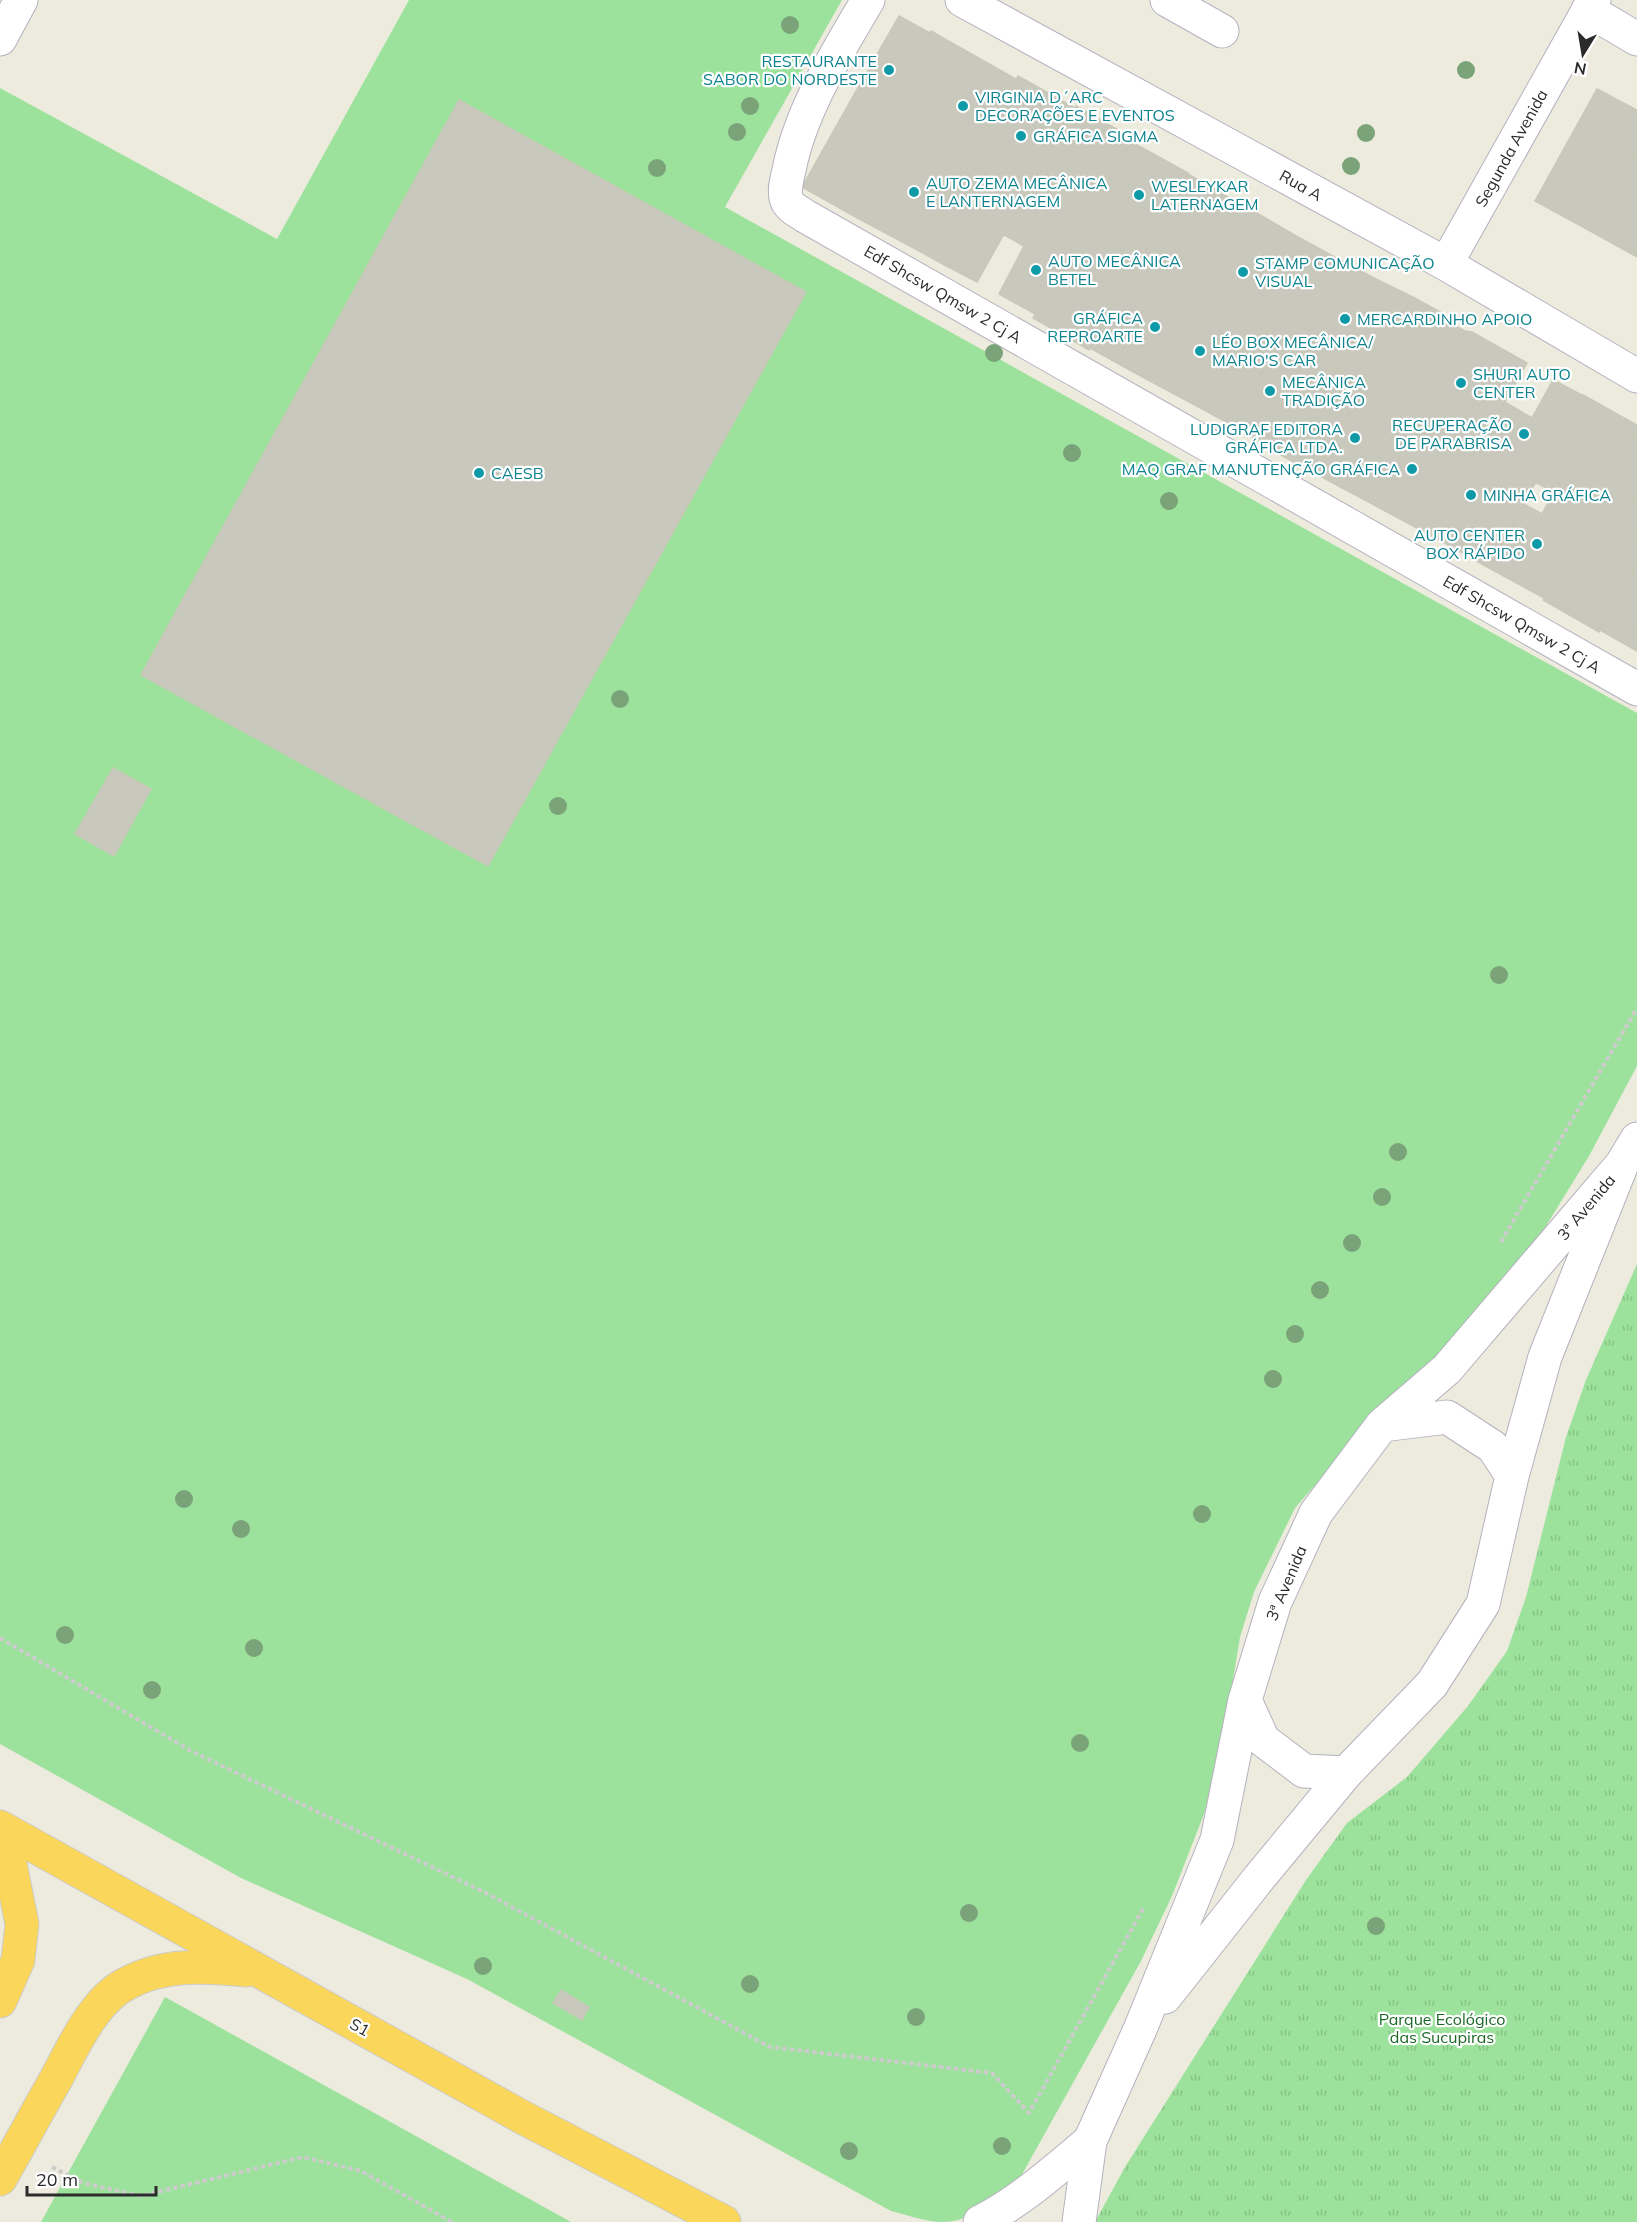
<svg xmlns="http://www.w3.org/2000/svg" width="1637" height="2222" font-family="Mulish,sans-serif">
<defs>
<pattern id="park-tufts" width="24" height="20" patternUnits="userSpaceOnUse" patternTransform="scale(1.5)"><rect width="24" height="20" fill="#9ce29c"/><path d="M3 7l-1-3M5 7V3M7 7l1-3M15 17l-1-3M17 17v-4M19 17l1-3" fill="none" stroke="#87c287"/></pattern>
</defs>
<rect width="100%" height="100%" fill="#edebde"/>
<path fill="#9ce29c" d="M409,0H842L725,207L1637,713V1066L1589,1156L1538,1239L1495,1294L1365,1434L1323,1476L1295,1508L1254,1592L1240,1637L1223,1741L1204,1814L1172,1896L1141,1961L1015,2187C994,2203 970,2222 941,2222C924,2221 907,2215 891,2211L467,1979L241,1878L0,1744V88L277,239Z
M165,1997L571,2222H41Z"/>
<path fill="url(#park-tufts)" d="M1637,1264V2222H1095L1125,2167L1306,1880L1347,1823L1407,1777L1468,1706L1507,1651L1526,1597L1566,1437L1586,1380Z"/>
<path fill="#c8c8bd" stroke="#c8c8b8" stroke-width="1.5" d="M899,16L930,33L883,118L851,100Z
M931,31L959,47L911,133L883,118Z
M959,47L1016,79L968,164L911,133Z
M1018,76L1075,108L1026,195L968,164Z
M1597,89L1637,110V151L1592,232L1535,201Z
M459,100L806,292L488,866L141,675Z
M851,100L908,131L859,219L802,187Z
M1076,106L1132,138L1082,230L1023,200Z
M908,131L969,165L921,252L859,219Z
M1130,141L1188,173L1140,261L1082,230Z
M1637,151V257L1592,232Z
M969,165L996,179L948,267L921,252Z
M1188,174L1214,189L1164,274L1140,261Z
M996,179L1026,195L977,282L948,267Z
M1214,189L1243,206L1196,292L1165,274Z
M1023,200L1082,230L1035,314L999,294L1024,246L1004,235Z
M1243,205L1298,237L1251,322L1196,292Z
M1082,230L1138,260L1089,350L1033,318Z
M1298,237L1355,268L1307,355L1251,322Z
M1138,260L1164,274L1115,362L1090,348Z
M1355,268L1384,283L1336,371L1307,355Z
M1164,274L1196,292L1146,379L1115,362Z
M1384,283L1413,297L1364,387L1336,371Z
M1196,293L1253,323L1204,410L1146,379Z
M1413,297L1442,313L1394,402L1364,387Z
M1440,317L1465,331L1418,416L1394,402Z
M1253,323L1280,339L1233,426L1204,410Z
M1465,331L1472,332L1504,350L1455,437L1418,416Z
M1280,339L1308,356L1261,442L1233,426Z
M1504,350L1527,363L1478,450L1455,437Z
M1308,356L1335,371L1286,458L1260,443Z
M1335,371L1364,387L1315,474L1286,458Z
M1553,380L1582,395L1535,482L1478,450L1505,402L1532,418Z
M1364,387L1394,402L1344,489L1316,474Z
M1583,395L1637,425V431L1590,512L1535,482Z
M1394,402L1421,417L1374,505L1344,489Z
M1421,417L1450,434L1402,520L1374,505Z
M1637,431V494L1618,528L1590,512Z
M1450,434L1478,450L1430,535L1402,520Z
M1478,450L1508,466L1459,551L1430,535Z
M1508,466L1536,482L1487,567L1459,551Z
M1554,492L1590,512L1544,598L1487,567L1524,504L1542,514Z
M1637,494V538L1618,528Z
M1590,512L1637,538V563L1599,632L1543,600Z
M1637,563V626L1626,645L1600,630Z
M1637,626V651L1626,645Z
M113,768L151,789L114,856L75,834Z
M561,1990L589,2007L582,2020L553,2003Z"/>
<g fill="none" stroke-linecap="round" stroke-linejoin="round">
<defs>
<path id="minor" d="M868,0C837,53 801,109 789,170C787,179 784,189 786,198C788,207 798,211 805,216L1637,689
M962,0L1446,264L1637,376
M1167,0L1222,31
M1588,10L1637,39
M0,39L21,0
M1446,264L1594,0
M1382,1425L1447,1417L1493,1447L1512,1476
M1245,1700L1263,1740L1304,1771L1346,1773
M1165,1997L1259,1878L1346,1773L1432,1684L1483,1604L1512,1476L1545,1357L1622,1164L1637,1139
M980,2222C1021,2201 1055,2170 1090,2141
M1079,2222L1090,2141L1141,2027L1217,1840L1245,1700L1275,1602L1316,1513L1382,1425L1447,1369L1622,1164"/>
<path id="highway" d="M0,1827L522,2117L724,2222
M0,2001L18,1960L22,1924L3,1829
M0,2179C19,2146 37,2112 56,2079C72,2049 94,2000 126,1984C164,1963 205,1966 247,1970"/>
</defs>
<use href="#minor" stroke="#b4b1bf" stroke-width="35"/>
<use href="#highway" stroke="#ccc" stroke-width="35"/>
<path stroke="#ccc" stroke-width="4" stroke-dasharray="4.5 3" stroke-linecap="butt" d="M1501,1242L1637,1008
M0,1638L191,1751L486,1893L770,2047L992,2073L1029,2113L1144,1907
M52,2167L83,2183L141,2196L303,2157L361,2171L452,2222"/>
<use href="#minor" stroke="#fff" stroke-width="33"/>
<use href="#highway" stroke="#fad65b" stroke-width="33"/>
</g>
<g fill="#7aa379">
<circle cx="790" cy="25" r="9"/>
<circle cx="1466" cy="70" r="9"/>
<circle cx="750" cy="106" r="9"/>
<circle cx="737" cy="132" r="9"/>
<circle cx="1366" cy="133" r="9"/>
<circle cx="1351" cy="166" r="9"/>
<circle cx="657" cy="168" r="9"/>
<circle cx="994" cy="353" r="9"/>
<circle cx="1072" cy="453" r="9"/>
<circle cx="1169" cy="501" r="9"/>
<circle cx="620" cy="699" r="9"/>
<circle cx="558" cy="806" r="9"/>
<circle cx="1499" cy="975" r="9"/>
<circle cx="1398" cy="1152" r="9"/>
<circle cx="1382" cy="1197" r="9"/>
<circle cx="1352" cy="1243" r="9"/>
<circle cx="1320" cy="1290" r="9"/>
<circle cx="1295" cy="1334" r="9"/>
<circle cx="1273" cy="1379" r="9"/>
<circle cx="184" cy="1499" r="9"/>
<circle cx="1202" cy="1514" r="9"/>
<circle cx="241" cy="1529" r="9"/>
<circle cx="65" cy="1635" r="9"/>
<circle cx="254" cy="1648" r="9"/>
<circle cx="152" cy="1690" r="9"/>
<circle cx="1080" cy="1743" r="9"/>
<circle cx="969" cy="1913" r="9"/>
<circle cx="1376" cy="1926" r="9"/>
<circle cx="483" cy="1966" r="9"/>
<circle cx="750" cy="1984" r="9"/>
<circle cx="916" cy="2017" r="9"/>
<circle cx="1002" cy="2146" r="9"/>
<circle cx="849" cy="2151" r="9"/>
</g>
<g fill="#0f9aa8" stroke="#fff" stroke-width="2">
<circle cx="889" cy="70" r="6"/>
<circle cx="963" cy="106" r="6"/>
<circle cx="1021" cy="136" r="6"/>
<circle cx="914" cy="192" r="6"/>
<circle cx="1139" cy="195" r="6"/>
<circle cx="1036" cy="270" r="6"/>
<circle cx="1243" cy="272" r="6"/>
<circle cx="1345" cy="319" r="6"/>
<circle cx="1155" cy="327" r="6"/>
<circle cx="1200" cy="351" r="6"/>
<circle cx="1461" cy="383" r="6"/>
<circle cx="1270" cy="391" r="6"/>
<circle cx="1524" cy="434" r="6"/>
<circle cx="1355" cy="438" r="6"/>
<circle cx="1412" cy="469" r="6"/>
<circle cx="479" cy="473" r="6"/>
<circle cx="1471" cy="495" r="6"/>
<circle cx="1537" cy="544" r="6"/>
</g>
<g text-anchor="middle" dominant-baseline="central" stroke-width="4.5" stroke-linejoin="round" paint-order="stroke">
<g font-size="16" fill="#0d838f" stroke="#fff" text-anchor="start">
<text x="877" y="61" text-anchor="end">RESTAURANTE<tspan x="877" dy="18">SABOR DO NORDESTE</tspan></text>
<text x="975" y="97">VIRGINIA D´ARC<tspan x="975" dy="18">DECORAÇÕES E EVENTOS</tspan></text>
<text x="1033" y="136">GRÁFICA SIGMA</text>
<text x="926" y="183">AUTO ZEMA MECÂNICA<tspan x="926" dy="18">E LANTERNAGEM</tspan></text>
<text x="1151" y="186">WESLEYKAR<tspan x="1151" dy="18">LATERNAGEM</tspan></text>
<text x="1048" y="261">AUTO MECÂNICA<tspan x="1048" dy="18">BETEL</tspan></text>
<text x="1255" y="263">STAMP COMUNICAÇÃO<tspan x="1255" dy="18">VISUAL</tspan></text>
<text x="1143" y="318" text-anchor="end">GRÁFICA<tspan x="1143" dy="18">REPROARTE</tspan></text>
<text x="1357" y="319">MERCARDINHO APOIO</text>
<text x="1212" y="342">LÉO BOX MECÂNICA/<tspan x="1212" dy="18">MARIO'S CAR</tspan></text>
<text x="1473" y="374">SHURI AUTO<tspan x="1473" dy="18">CENTER</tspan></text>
<text x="1282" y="382">MECÂNICA<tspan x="1282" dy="18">TRADIÇÃO</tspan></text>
<text x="1512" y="425" text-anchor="end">RECUPERAÇÃO<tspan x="1512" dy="18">DE PARABRISA</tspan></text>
<text x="1343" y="429" text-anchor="end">LUDIGRAF EDITORA<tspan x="1343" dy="18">GRÁFICA LTDA.</tspan></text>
<text x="1400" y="469" text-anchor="end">MAQ GRAF MANUTENÇÃO GRÁFICA</text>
<text x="491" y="473">CAESB</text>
<text x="1483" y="495">MINHA GRÁFICA</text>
<text x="1525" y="535" text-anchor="end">AUTO CENTER<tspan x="1525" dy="18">BOX RÁPIDO</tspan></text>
</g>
<g font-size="16" fill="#2b2b2b" stroke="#fff">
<text transform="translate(1511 148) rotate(-61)">Segunda Avenida</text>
<text transform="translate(1301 185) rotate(29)">Rua A</text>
<text transform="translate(943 294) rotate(30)">Edf Shcsw Qmsw 2 Cj A</text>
<text transform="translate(1522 624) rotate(30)">Edf Shcsw Qmsw 2 Cj A</text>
<text transform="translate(1586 1207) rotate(-50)">3ª Avenida</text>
<text transform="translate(1286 1583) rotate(-67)">3ª Avenida</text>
<text transform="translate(360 2027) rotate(29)">S1</text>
</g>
<g font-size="16" fill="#1c6826" stroke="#fff">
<text x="1442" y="2019">Parque Ecológico<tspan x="1442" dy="18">das Sucupiras</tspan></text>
</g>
</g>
<g transform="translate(1583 54) rotate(191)" stroke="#ffffff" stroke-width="4.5" paint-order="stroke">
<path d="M0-4.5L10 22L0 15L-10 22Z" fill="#2b2b2b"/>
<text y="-9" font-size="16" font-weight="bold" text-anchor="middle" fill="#2b2b2b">N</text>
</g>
<path d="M27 2186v9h129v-9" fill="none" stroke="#2b2b2b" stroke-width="3"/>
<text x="36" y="2186" font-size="18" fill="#2b2b2b" stroke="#ffffff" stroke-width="4.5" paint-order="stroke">20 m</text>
</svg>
